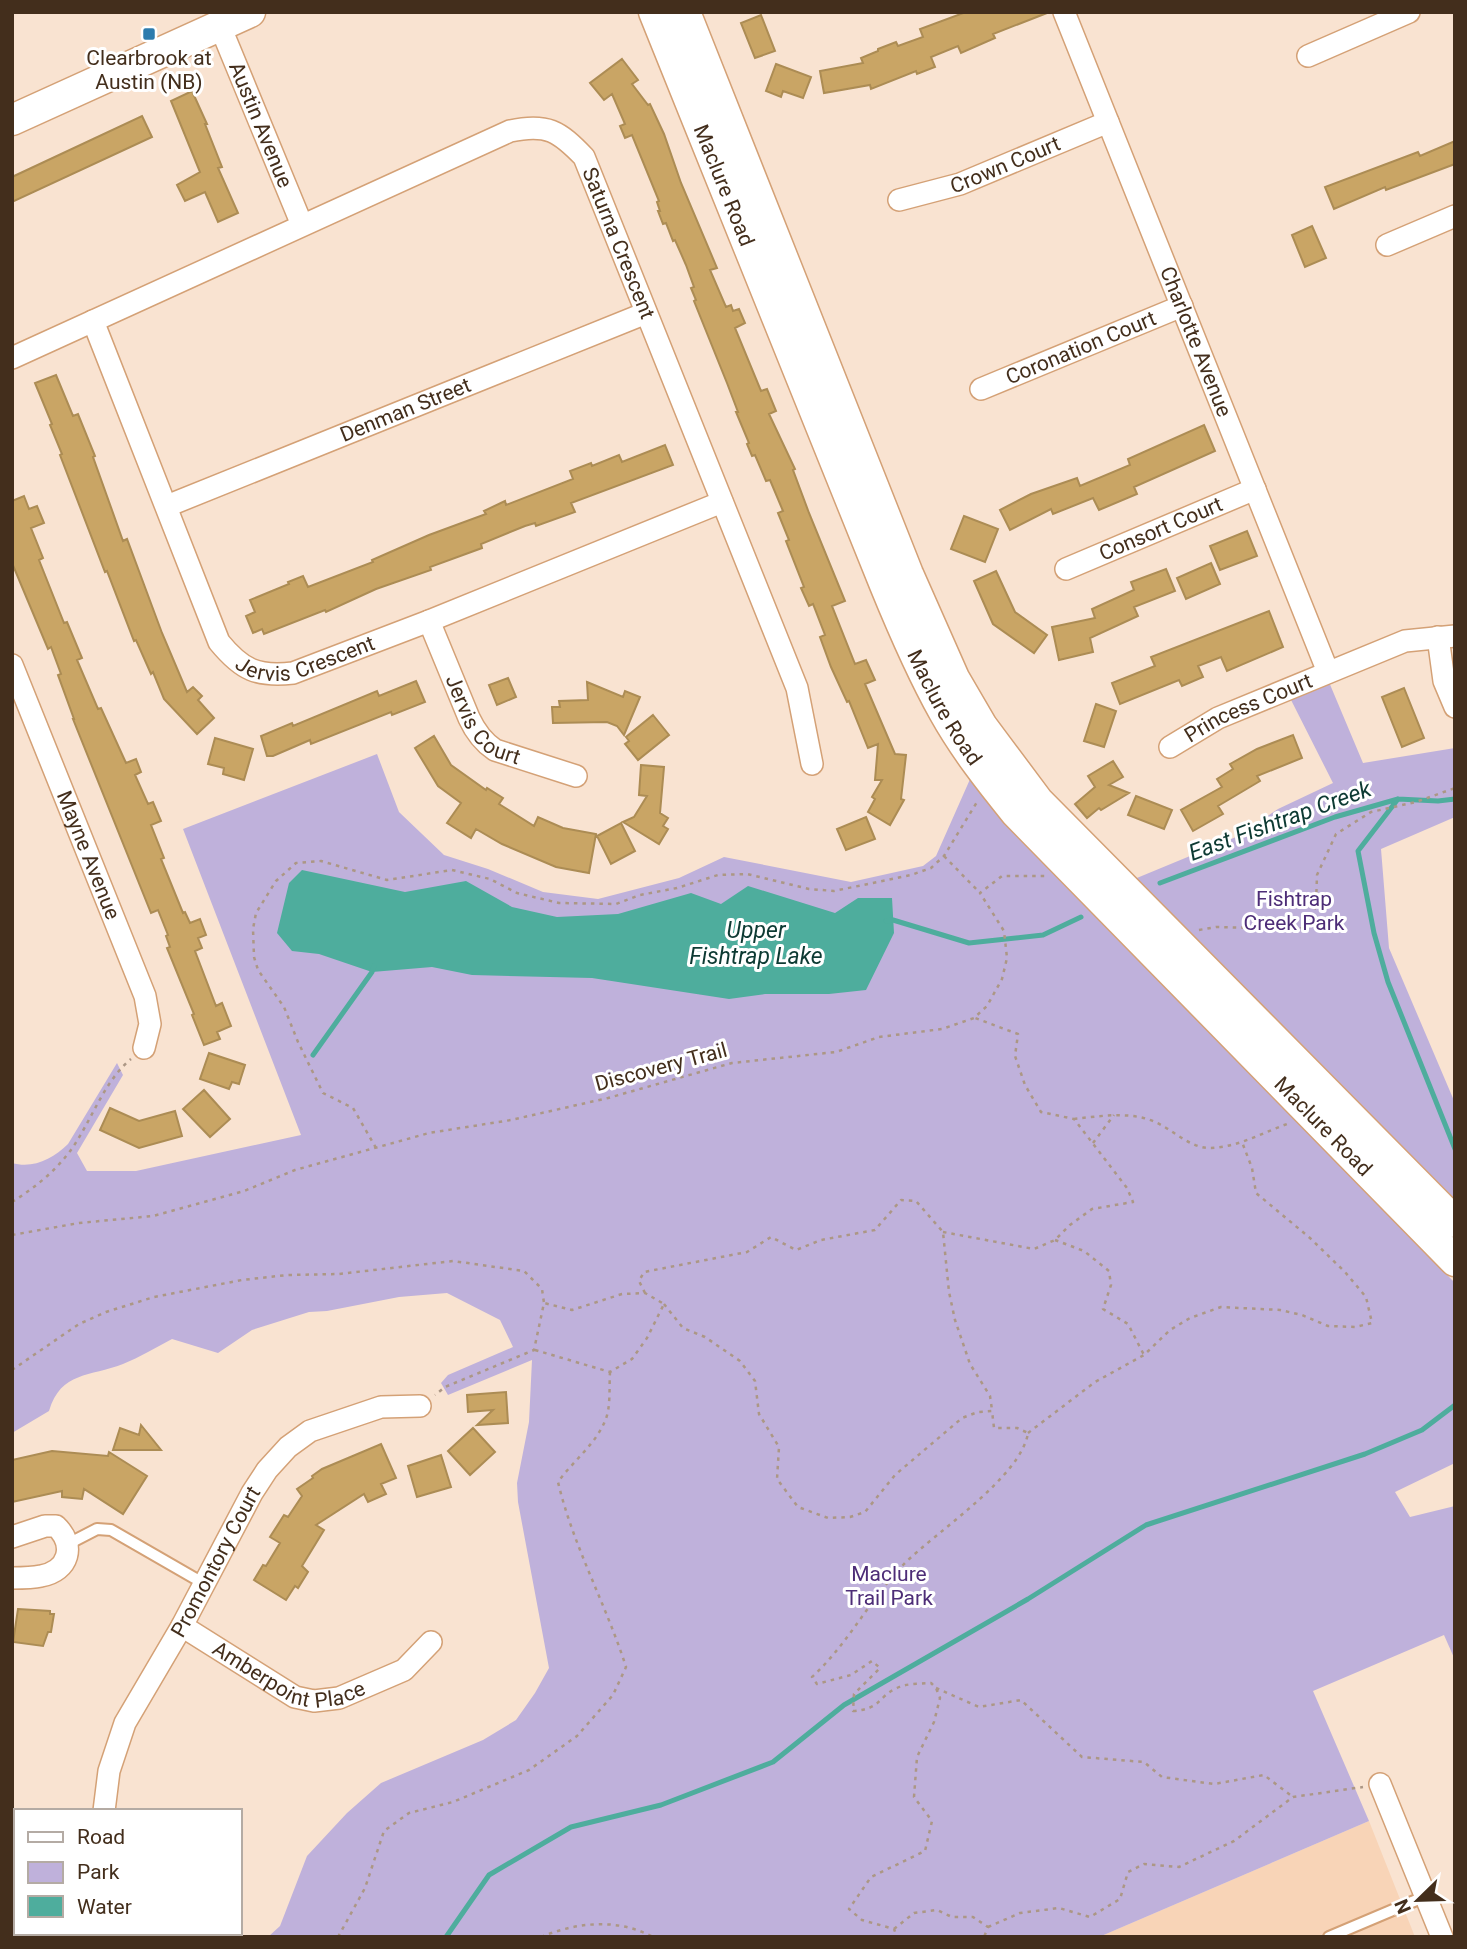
<svg xmlns="http://www.w3.org/2000/svg" width="1467" height="1949" font-family="Roboto,sans-serif">
<rect width="100%" height="100%" fill="#f9e3d1"/>
<path fill="#f8d4b7" d="M1369,1821L1415,1937H1099Z"/>
<path fill="#bfb1db" d="M1326,675L1363,763L1455,748V817L1381,849L1389,948L1455,1103V1199L1132,880L1236,837L1278,809L1333,783L1287,692Z
M377,754L399,812L444,855L488,869L543,892L598,899L679,878L724,857L851,882L923,866L936,856L971,777L1226,1048L1455,1283V1463L1395,1492L1410,1517L1455,1506V1660L1444,1635L1313,1691L1369,1821L1099,1937H268L280,1926L307,1856L347,1813L381,1783L483,1740L516,1720L535,1693L549,1668L518,1502L517,1483L529,1422L532,1360L448,1395L441,1383L448,1375L513,1347L500,1320L447,1293L399,1297L327,1311L309,1312L252,1330L218,1353L172,1339C155,1348 140,1357 123,1364C90,1377 61,1371 49,1411L12,1433V1163C33,1169 53,1159 68,1144L117,1063L123,1075L77,1153L87,1171H136L301,1135L183,829Z"/>
<path fill="#4ead9d" d="M302,870L405,892L466,881L512,907L557,917L618,914L691,893L721,904L748,886L835,913L858,898H892L894,933L866,990L829,994H765L729,999L592,978L472,975L432,967L372,972L319,954L292,951L277,933L289,883Z"/>
<g fill="none" stroke-linecap="round" stroke-linejoin="round">
<path stroke="#4ead9d" stroke-width="5" d="M1398,799L1358,851L1374,933L1388,982L1455,1149
M1160,883L1335,817L1398,799L1438,801L1455,799
M886,921L893,920L969,943L1043,935L1081,917
M313,1055L372,972L374,966
M446,1937L489,1875L571,1827L661,1805L773,1762L844,1705L1028,1599L1146,1525L1365,1454L1422,1430L1455,1405"/>
</g>
<path fill="#c9a565" stroke="#ac8c54" stroke-width="2" d="M966,12L1047,13L993,34L995,38L961,53L958,46L931,57L935,67L917,74L916,71L871,89L870,85L824,93L820,71L863,63L861,58L878,51V49L896,42L898,46L923,37L920,29Z
M761,15L775,51L755,58L741,23Z
M622,59L638,80L632,84L648,105L650,104L664,134L681,183L717,268L710,270L726,307L731,305L733,311L739,309L745,323L735,328L761,391L767,389L776,411L769,414L795,469L793,470L809,513L845,601L832,606L855,664L866,660L875,680L865,684L895,754L906,755L901,799L904,800L890,825L868,812L875,799L872,797L882,780H875L878,744L868,748L849,701L847,702L831,667L820,637L825,635L813,604L809,606L801,588L804,587L786,541L789,540L778,513L783,511L770,480L766,481L755,455L752,456L747,444L749,443L736,412H738L727,383L694,301L696,300L691,288L694,287L686,265L675,240L673,241L666,223L663,224L658,211H660L657,202L659,201L632,135L625,138L620,126L625,124L612,94L604,100L590,83Z
M776,64L811,77L803,98L783,91L781,97L766,91Z
M192,91L207,124H205L222,167L218,168L238,213L218,222L205,192L185,201L177,185L200,172L171,101Z
M142,116L152,137L12,202V177Z
M1455,141V164L1386,190L1385,187L1334,209L1325,187L1418,152L1420,156Z
M1312,226L1326,258L1305,267L1292,235Z
M56,375L73,416L78,414L95,456L93,457L123,541L127,539L162,633L187,692L193,687L202,696L198,700L214,718L197,734L164,699L153,672L151,674L136,640L134,641L107,571L105,572L60,455L62,454L50,425L52,424L35,383Z
M1204,425L1215,451L1134,487L1137,494L1099,510L1093,498L1053,514L1051,509L1010,530L1000,510L1031,494L1077,478L1080,486L1130,465L1128,459Z
M665,445L673,465L571,503L575,512L536,526L535,523L525,526L481,544L482,548L430,567L431,570L376,589L326,612L325,610L264,634L262,629L253,633L246,616L255,612L250,600L289,584L288,582L303,576L308,587L373,562L372,560L429,535L486,514L484,511L505,501L506,505L573,479L570,471L591,463L592,466L619,455L622,462Z
M24,496L29,509L37,506L44,523L31,528L43,558L39,560L64,623L67,622L82,658L77,660L98,709L101,708L126,763L136,759L141,772L135,775L148,804L153,802L161,821L151,825L164,858L161,859L183,913L185,912L190,923L200,919L206,935L198,938L202,948L195,951L216,1006L222,1003L231,1026L217,1032L220,1039L204,1045L192,1015L194,1014L167,948L170,947L166,936L168,935L158,910L151,913L73,719H74L58,675L61,674L51,647L48,649L12,563V501Z
M964,516L998,529L985,562L951,549Z
M1247,531L1257,556L1220,570L1210,546Z
M1211,563L1220,584L1186,599L1177,578Z
M1166,569L1175,591L1134,607L1138,616L1090,638L1093,652L1059,660L1052,627L1095,618L1092,609L1134,590L1131,582Z
M996,571L1015,612L1047,635L1034,653L993,624L974,581Z
M1269,611L1283,647L1227,671L1221,657L1198,666L1203,677L1182,686L1179,680L1120,704L1112,683L1155,666L1151,657Z
M508,678L516,697L497,705L489,685Z
M416,681L425,702L392,715L391,712L311,744L310,740L273,756H267L261,736L292,723L293,726L377,691L379,696Z
M587,682L623,697L625,691L640,697L624,735L617,726L607,722L553,723L552,707H560L559,701L588,700Z
M1404,688L1424,738L1402,747L1382,697Z
M1096,704L1116,711L1104,747L1084,741Z
M653,715L669,735L638,760L625,744L629,741L626,737Z
M1293,735L1302,758L1257,776L1260,781L1218,806L1223,814L1193,831L1181,810L1222,787L1217,779L1233,769L1230,764L1257,749Z
M434,736L451,765L486,790L487,788L503,798L499,804L534,826L538,817L563,828L596,834L589,873L556,867L502,844L476,829L471,838L447,823L461,803L438,786L415,748Z
M215,738L253,749L244,780L223,774L224,768L208,764Z
M1113,761L1123,777L1109,785L1129,793L1101,810L1099,808L1087,818L1075,804L1095,787L1088,776Z
M641,765L664,767L660,813L668,818L663,826L668,829L659,844L623,822L634,817L647,796L639,795Z
M1136,796L1172,810L1164,829L1128,815Z
M866,817L875,839L846,850L837,829Z
M621,823L635,851L611,864L597,836Z
M209,1053L245,1065L239,1084L232,1082L229,1089L200,1079Z
M204,1090L230,1119L210,1137L183,1109Z
M110,1108L139,1121L175,1111L182,1136L139,1148L100,1130Z
M506,1392L508,1423L477,1425L493,1410L468,1412L467,1395Z
M141,1425L161,1450H113L120,1428L139,1435Z
M473,1428L495,1452L470,1475L448,1451Z
M381,1444L396,1478L381,1484L386,1494L368,1502L364,1494L316,1525L324,1530L302,1566L308,1572L298,1588L295,1586L286,1600L254,1580L263,1565L266,1566L280,1543L270,1537L284,1515L288,1517L302,1496L297,1489L313,1478L312,1476L322,1469Z
M52,1451L108,1456L109,1452L147,1476L123,1514L84,1489L82,1499L62,1497V1491L12,1502V1460Z
M441,1455L451,1487L417,1497L408,1466Z
M18,1609L50,1611V1614H54L51,1632H48L43,1646L13,1642Z"/>
<g fill="none" stroke-linecap="round" stroke-linejoin="round">
<defs>
<path id="lane" d="M68,1544L97,1529L111,1530L203,1583
M1329,1937L1426,1896"/>
<g id="street">
<path id="s1" d="M1064,12L1328,672"/>
<path id="s2" d="M220,26L302,225"/>
<path d="M1308,56L1409,12"/>
<path id="s3" d="M899,200L960,184L1108,122"/>
<path d="M1387,245L1455,216"/>
<path id="s4" d="M93,321L219,642C242,670 257,677 293,673L429,621L722,502"/>
<path id="s5" d="M12,358L510,131C547,123 559,131 584,157L797,688L812,764"/>
<path id="s6" d="M981,389L1182,306"/>
<path id="s7" d="M167,506L646,313"/>
<path id="s8" d="M1066,569L1255,489"/>
<path id="s9" d="M429,621L469,718C475,731 483,742 495,750L576,776"/>
<path d="M1438,637L1444,681L1455,707"/>
<path id="s10" d="M12,665L145,996L150,1024L144,1048"/>
<path id="s11" d="M1170,747L1218,718L1405,641L1455,636"/>
<path d="M12,1537L45,1526H56C76,1545 69,1571 41,1576C32,1578 22,1578 12,1578"/>
<path id="s12" d="M182,1626L295,1697L314,1701L339,1698L404,1670L431,1642"/>
<path d="M1380,1784L1442,1937"/>
<path id="s13" d="M104,1811L109,1771L125,1723L182,1626L252,1493L267,1470L288,1447L310,1431L381,1407L420,1406"/>
<path d="M62,1937L64,1933"/>
</g>
<g id="secondary">
<path id="s14" d="M654,12L885,585C903,629 921,671 944,712C964,748 990,781 1016,813L1455,1261"/>
<path d="M685,12L908,574L954,678L982,726L1038,801L1455,1222"/>
<path d="M12,120L250,12"/>
</g>
</defs>
<use href="#lane" stroke="#d4a176" stroke-width="14"/>
<use href="#street" stroke="#d4a176" stroke-width="24"/>
<use href="#secondary" stroke="#d4a176" stroke-width="33"/>
<path stroke="#ac9785" stroke-width="2.5" stroke-dasharray="3.5 5" stroke-linecap="butt" d="M944,856L980,893
M1199,930L1216,927L1300,929L1311,922L1316,905L1317,875L1336,834L1371,812L1416,802L1455,788
M1074,1119C1100,1116 1131,1111 1155,1122C1172,1129 1190,1148 1209,1148C1236,1148 1262,1133 1287,1124
M1093,1143L1114,1115
M376,1148L353,1108L323,1093L298,1042L284,1007L258,970L254,957L253,929L256,913L276,881L296,863L321,861L387,880L452,870L490,879L517,893L559,903L616,904L640,895L677,888L718,875L747,874L809,889L834,891L911,875L931,868L944,856L977,802
M12,1202C36,1187 57,1170 73,1147C92,1119 105,1080 131,1059
M943,1232L1034,1249L1055,1240L1070,1225L1092,1209L1133,1202L1127,1188L1074,1119L1041,1112L1025,1085L1015,1056L1018,1034L975,1018
M12,1235L79,1223L153,1216L244,1191L295,1170L429,1133L511,1120L608,1098L732,1063L836,1052L879,1037L942,1029L974,1018L987,1006L1002,979L1007,958L1004,931L980,893L1002,876H1045
M1055,1240L1084,1251L1109,1271L1111,1285L1103,1309L1128,1324L1144,1355
M645,1293L639,1281L644,1272L747,1252L771,1237L796,1250L821,1240L875,1230L901,1200L916,1201L943,1232L949,1292L955,1320L970,1364L990,1396L992,1410
M664,1304L683,1328L705,1337L740,1361L755,1381L759,1414L779,1447L777,1479L798,1507L828,1518L850,1517L865,1512L895,1475L962,1418L978,1412L992,1411L994,1428H1017L1028,1433C1021,1477 937,1531 904,1564C870,1599 848,1644 812,1677L817,1684L851,1675L872,1661L880,1668L854,1694L853,1711C882,1709 877,1697 897,1688C907,1683 920,1684 931,1683L936,1688L940,1698L934,1722L917,1757L914,1797L932,1821L925,1851L871,1877L849,1909L862,1920L894,1929L897,1937
M535,1350L610,1372L632,1359L647,1338L664,1304L645,1293L622,1294L572,1310L544,1303
M12,1370L79,1324L106,1312L154,1297L242,1280L287,1275L339,1274L453,1261L524,1271L542,1289L544,1303L534,1350L445,1387L435,1395
M1028,1433L1095,1382L1144,1355L1170,1330L1190,1318L1221,1307L1280,1310L1302,1315L1328,1326L1355,1327L1372,1323L1366,1297L1345,1272L1310,1238L1256,1193L1252,1168L1242,1142
M936,1688L979,1707L1021,1700L1082,1757L1144,1762L1162,1777L1214,1784L1264,1775L1293,1797
M988,1927L1020,1913L1059,1908L1090,1917L1120,1899L1128,1872L1144,1864L1179,1867L1234,1841L1293,1797L1363,1787
M894,1929L914,1913L937,1910L952,1917H973L988,1927L984,1937
M338,1937L365,1888L384,1831L409,1813L453,1802L529,1770L577,1736L613,1695L626,1667C606,1604 573,1546 558,1482C573,1461 595,1445 605,1421C611,1408 609,1387 610,1372
M541,1937C577,1922 618,1918 653,1937"/>
<use href="#lane" stroke="#fff" stroke-width="10"/>
<use href="#street" stroke="#fff" stroke-width="21"/>
<use href="#secondary" stroke="#fff" stroke-width="30"/>
</g>
<rect fill="#2c7bad" stroke="#fff" stroke-width="2.5" x="142" y="27" width="14" height="14" rx="3.5"/>
<g text-anchor="middle" dominant-baseline="central" stroke-width="6" stroke-linejoin="round" paint-order="stroke">
<g font-size="21" fill="#432e1c" stroke="#fff">
<text x="149" y="58">Clearbrook at<tspan x="149" dy="24">Austin (NB)</tspan></text>
</g>
<g font-size="21" fill="#432e1c" stroke="#fff">
<text stroke="none"><textPath href="#s2" startOffset="107">Austin Avenue</textPath></text>
<text stroke="none"><textPath href="#s3" startOffset="112">Crown Court</textPath></text>
<text stroke="none"><textPath href="#s14" startOffset="187">Maclure Road</textPath></text>
<text stroke="none"><textPath href="#s5" startOffset="724">Saturna Crescent</textPath></text>
<text stroke="none"><textPath href="#s1" startOffset="355">Charlotte Avenue</textPath></text>
<text stroke="none"><textPath href="#s6" startOffset="108">Coronation Court</textPath></text>
<text stroke="none"><textPath href="#s7" startOffset="257">Denman Street</textPath></text>
<text stroke="none"><textPath href="#s8" startOffset="103">Consort Court</textPath></text>
<text stroke="none"><textPath href="#s4" startOffset="444">Jervis Crescent</textPath></text>
<text stroke="none"><textPath href="#s14" startOffset="754">Maclure Road</textPath></text>
<text stroke="none"><textPath href="#s11" startOffset="88">Princess Court</textPath></text>
<text stroke="none"><textPath href="#s9" startOffset="116">Jervis Court</textPath></text>
<text stroke="none"><textPath href="#s10" startOffset="205">Mayne Avenue</textPath></text>
<text transform="translate(661 1067) rotate(-15)">Discovery Trail</text>
<text stroke="none"><textPath href="#s14" startOffset="1321">Maclure Road</textPath></text>
<text stroke="none"><textPath href="#s13" startOffset="276">Promontory Court</textPath></text>
<text stroke="none"><textPath href="#s12" startOffset="122">Amberpoint Place</textPath></text>
</g>
<g font-size="21" fill="#4d2d77" stroke="#fff">
<text x="1294" y="899">Fishtrap<tspan x="1294" dy="24">Creek Park</tspan></text>
<text x="889" y="1574">Maclure<tspan x="889" dy="24">Trail Park</tspan></text>
</g>
<g font-size="23" font-style="italic" fill="#0d3a33" stroke="#fff">
<text transform="translate(1280 821) rotate(-20)">East Fishtrap Creek</text>
<text x="756" y="930">Upper<tspan x="756" dy="26">Fishtrap Lake</tspan></text>
</g>
</g>
<rect width="1467" height="1949" fill="none" stroke="#432e1c" stroke-width="28"/>
<rect x="14" y="1809" width="228" height="126" fill="#ffffff" stroke="#b4aba4" stroke-width="2"/>
<rect x="28" y="1832" width="35" height="10" fill="#ffffff" stroke="#b4aba4" stroke-width="2"/>
<text x="77" y="1844" font-size="21" fill="#432e1c">Road</text>
<rect x="28" y="1862" width="35" height="21" fill="#bfb1db" stroke="#b4aba4" stroke-width="2"/>
<text x="77" y="1879" font-size="21" fill="#432e1c">Park</text>
<rect x="28" y="1896" width="35" height="21" fill="#4ead9d" stroke="#b4aba4" stroke-width="2"/>
<text x="77" y="1914" font-size="21" fill="#432e1c">Water</text>
<g transform="translate(1418 1900) rotate(247)" stroke="#ffffff" stroke-width="5" paint-order="stroke">
<path d="M0-5L12 26L0 18L-12 26Z" fill="#432e1c"/>
<text y="-10" font-size="19" font-weight="bold" text-anchor="middle" fill="#432e1c">N</text>
</g>
</svg>
